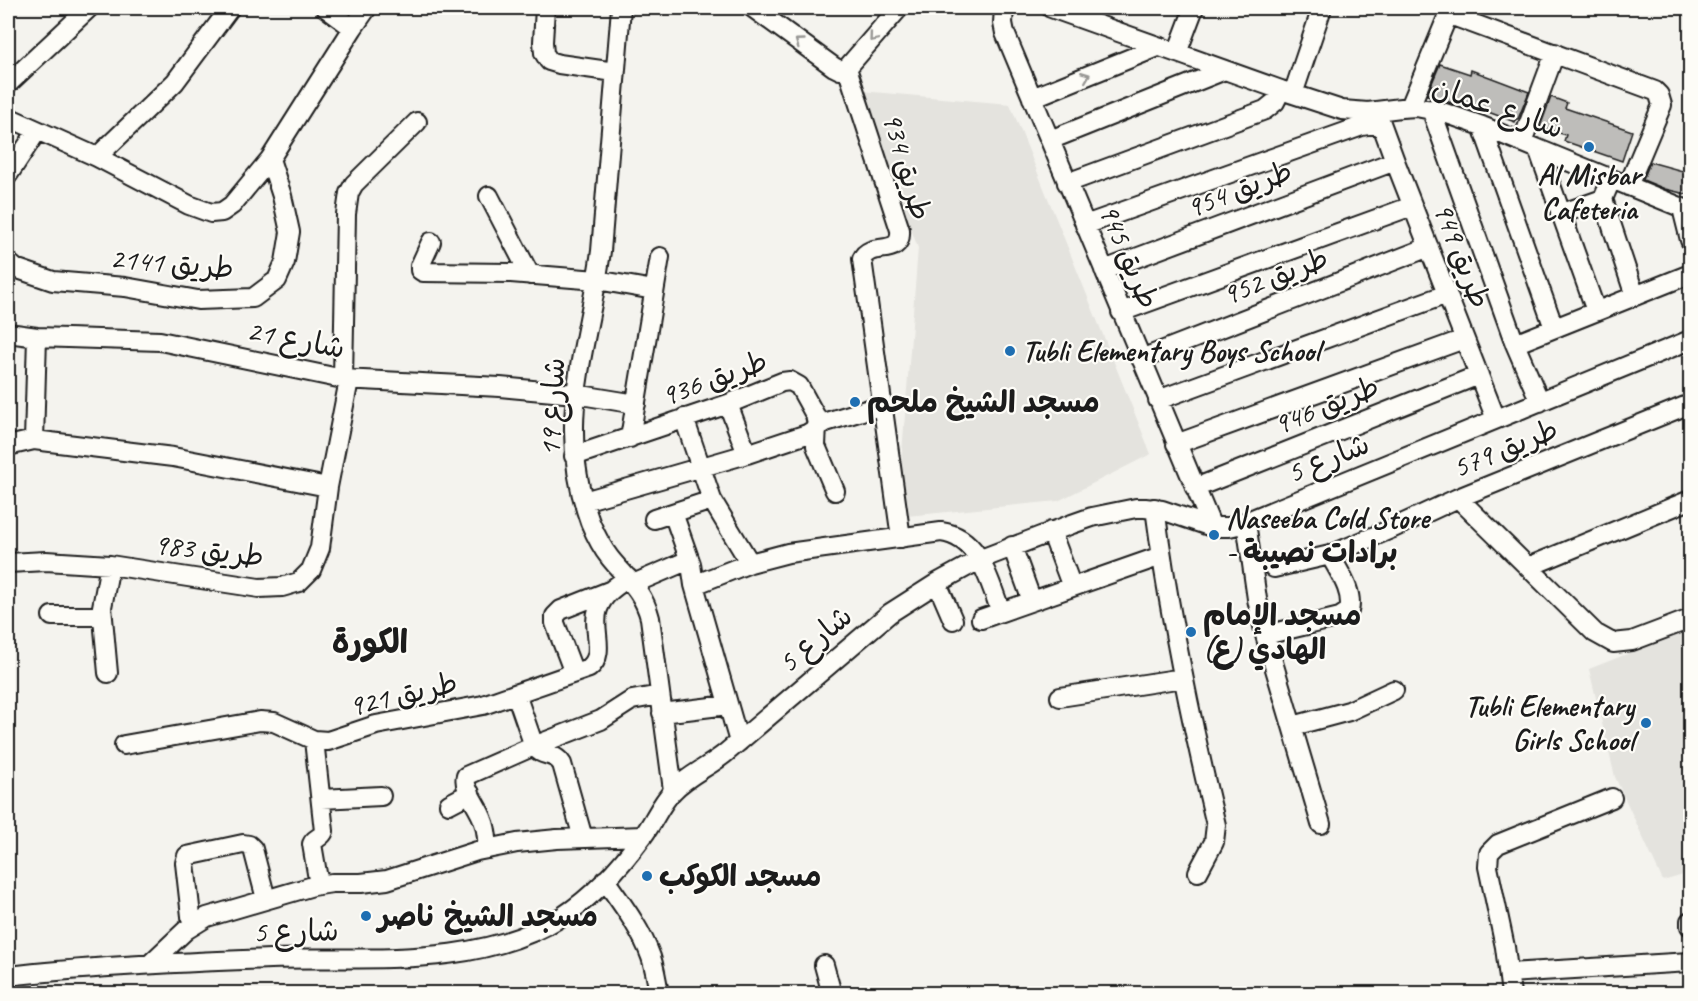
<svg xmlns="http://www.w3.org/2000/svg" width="1698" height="1001" font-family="Caveat,'Playpen Sans Arabic',sans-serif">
<rect width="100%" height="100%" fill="#f4f3ee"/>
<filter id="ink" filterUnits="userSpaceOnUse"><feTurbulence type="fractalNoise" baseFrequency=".0167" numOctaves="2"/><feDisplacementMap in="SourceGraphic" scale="12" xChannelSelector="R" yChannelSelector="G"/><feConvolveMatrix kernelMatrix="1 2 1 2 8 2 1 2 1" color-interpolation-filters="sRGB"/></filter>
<g filter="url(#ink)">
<path fill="#e4e3de" d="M861,91L1010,104L1151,454L1058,501L897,517L918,248Z
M1690,629V873L1663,881L1615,777L1589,669Z"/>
<path fill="#bebdba" stroke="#1c1c1c" stroke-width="1.5" d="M1440,64L1470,74L1471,70L1529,92L1518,119H1516L1515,122L1456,100L1455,104L1427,95Z
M1551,97L1567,103L1565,108L1632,131L1622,161L1564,141L1566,135L1540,127Z
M1650,162L1690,173V195L1665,189L1643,180Z"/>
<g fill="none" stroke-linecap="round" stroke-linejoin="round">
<defs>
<path id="minor" d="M326,8L353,28
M545,8L543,42L544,53L549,61L559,64L615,72
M621,8L601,251C588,349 554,422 590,522C595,534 602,548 610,558C627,579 643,591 650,618L673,790
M753,8L834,67L840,70L847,68
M1004,8L1003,23L1005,33L1212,527
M1051,8L1281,90L1342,110L1368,112L1401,108L1416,107L1442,112L1482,126L1690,211
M1450,15L1655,91L1659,95L1662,105L1628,186
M1177,53L1194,8
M847,68L900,230C902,259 870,240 862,259L901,538
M847,68L899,8
M8,84L89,8
M1293,94L1322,8
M1032,98L1158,47
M1410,107L1451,8
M1431,109L1515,344L1540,402
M1377,112L1395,161L1496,419
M8,117L97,157L189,205L211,213L222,212L232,205L270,159L353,28L367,8
M1482,126L1554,328
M1050,140L1225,70
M1522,142L1555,53
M1538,149L1596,311
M97,157L175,82L230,8
M8,175L37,131
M1611,180L1603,199L1635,296
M1067,183L1265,110L1275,102L1281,90
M489,196L530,275
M1682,208L1690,240
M1560,214L1603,199
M1085,225L1362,126L1381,123
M431,242L420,266V270L423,272L511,273L597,280L654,290
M8,262L15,268L53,281L125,287L198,300L253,298L277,280L285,262L290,232L282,196L270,159
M1104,270L1395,161
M1121,312L1412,206
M8,333L37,337L160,341L343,379L500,387L575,394L636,404
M1515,344L1690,274
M1141,359L1429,247
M343,379L346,214L349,193L354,184L417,122
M1158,400L1447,294
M728,404L747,454
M684,418L712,500L750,563
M630,438L660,257
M34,440L37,337
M1176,444L1464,339
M8,446L34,440L173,457L328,487
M574,456L728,404L782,382L790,381L799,386L815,415L817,424L816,446L835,491
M1195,488L1479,375
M1458,498L1595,633L1613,643L1632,641L1690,619
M584,501L747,454L807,434L826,422L882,405
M1155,508C1169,615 1191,721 1216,825L1214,842L1198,872
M673,513L691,564L694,585L739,742
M654,519L712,500
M1246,522L1257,599L1265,635L1321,824
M1051,531L1072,587
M1012,546L1032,601
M8,563L46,561L110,565L259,588L282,587L299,582L311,570L320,548L328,487L349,380
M1528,567L1690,500
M1274,568L1330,555L1391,529L1458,498L1690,404
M937,583L953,620
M633,584L689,560
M694,585L750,563L788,553L941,532C980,537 989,581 1001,612
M52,616H102
M981,619L1161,556
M1265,635L1340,617L1349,611C1354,592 1339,572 1330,555
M108,673L102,607L110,565
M574,673L555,623V616L561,610L609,591
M516,694L534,746C542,758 554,751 562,764L583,838
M1060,697L1183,678
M662,713L728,705
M1293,726L1349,711L1394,690
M314,740L324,831C322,838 314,838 312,844L319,885
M124,745L260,721L274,722L314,740L328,741L376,725L483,705L589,668C607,654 591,628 598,609C603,594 616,586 628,578
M321,799L381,796
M449,804L470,793
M488,849C487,839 487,829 483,820C479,807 462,788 466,776L534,746L601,720L632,700L660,695
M605,880C622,904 641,929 651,957C655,969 657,981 659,994
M1690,921V926
M192,925L185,863L187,856L243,844L249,845L253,849L266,899
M150,964L186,930L207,917L313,886L332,883H361L387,880L477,851L517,843L557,839L643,836
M824,965L832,994
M1509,973L1690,962
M8,976C95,966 183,962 270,959C366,956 478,970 563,916C594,896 621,866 643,836C654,822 660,804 673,791C688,775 711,766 728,751L890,613L937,583L981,559L1072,524L1092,517L1136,508H1145L1162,510L1212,527H1229L1238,525L1690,340
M1511,994L1505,947L1488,867L1489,853L1498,844L1612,798"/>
</defs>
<use href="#minor" stroke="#1c1c1c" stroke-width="22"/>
<use href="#minor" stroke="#fdfcf7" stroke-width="18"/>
</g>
<defs><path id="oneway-chevron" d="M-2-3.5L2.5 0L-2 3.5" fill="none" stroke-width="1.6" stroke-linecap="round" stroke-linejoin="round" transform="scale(1.5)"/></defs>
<g stroke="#989794">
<use href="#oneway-chevron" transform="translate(873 38) rotate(130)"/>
<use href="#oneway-chevron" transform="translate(799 42) rotate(-144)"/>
<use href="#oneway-chevron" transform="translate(1086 76) rotate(-22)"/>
</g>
</g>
<g fill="#1f6fb2" stroke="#fdfcf7" stroke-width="2">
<circle cx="1589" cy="147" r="6"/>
<circle cx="1010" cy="351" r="6"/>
<circle cx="855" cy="402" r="6"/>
<circle cx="1214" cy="535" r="6"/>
<circle cx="1191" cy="632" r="6"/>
<circle cx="1646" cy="723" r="6"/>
<circle cx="647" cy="876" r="6"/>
<circle cx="366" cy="916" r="6"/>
</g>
<g text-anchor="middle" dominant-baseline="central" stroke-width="4.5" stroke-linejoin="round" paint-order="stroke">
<g font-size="30" fill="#1c1c1c" stroke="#fdfcf7">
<text transform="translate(1498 107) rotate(19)">شارع عمان</text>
<text transform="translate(907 166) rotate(74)">طريق 934</text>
<text transform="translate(1239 189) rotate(-21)">طريق 954</text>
<text transform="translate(1462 255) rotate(69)">طريق 949</text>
<text transform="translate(1129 256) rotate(67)">طريق 945</text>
<text transform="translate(172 263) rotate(5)">طريق 2141</text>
<text transform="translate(1275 276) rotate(-21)">طريق 952</text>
<text transform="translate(296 339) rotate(11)">شارع 21</text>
<text transform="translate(714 378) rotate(-20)">طريق 936</text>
<text transform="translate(1326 405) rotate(-22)">طريق 946</text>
<text transform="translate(552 407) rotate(-87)">شارع 19</text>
<text transform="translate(1505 448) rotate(-22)">طريق 579</text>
<text transform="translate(1328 458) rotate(-22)">شارع 5</text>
<text transform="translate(209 550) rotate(7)">طريق 983</text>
<text transform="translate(815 639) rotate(-40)">شارع 5</text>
<text transform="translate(403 694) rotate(-13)">طريق 921</text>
<text transform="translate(296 931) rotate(-1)">شارع 5</text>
</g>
<g font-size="30" font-weight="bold" fill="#1c1c1c" stroke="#fdfcf7" text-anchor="start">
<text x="1589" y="175" text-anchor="middle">Al Misbar<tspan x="1589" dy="34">Cafeteria</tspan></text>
<text x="1022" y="351">Tubli Elementary Boys School</text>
<text x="867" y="402">مسجد الشيخ ملحم</text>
<text x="1226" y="518">Naseeba Cold Store<tspan x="1226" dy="34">- برادات نصيبة</tspan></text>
<text x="1203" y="615">مسجد الإمام<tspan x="1203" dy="34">الهادي (ع)</tspan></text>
<text x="1634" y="706" text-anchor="end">Tubli Elementary<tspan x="1634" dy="34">Girls School</tspan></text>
<text x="659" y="876">مسجد الكوكب</text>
<text x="378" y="916">مسجد الشيخ ناصر</text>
</g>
<g font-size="33" font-weight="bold" fill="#1c1c1c" stroke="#fdfcf7">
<text x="370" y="642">الكورة</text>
</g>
</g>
<rect width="1698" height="1001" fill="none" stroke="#fdfcf7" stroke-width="30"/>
<rect x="15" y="15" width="1668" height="971" fill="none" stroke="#1c1c1c" stroke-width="2" filter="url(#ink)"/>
</svg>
